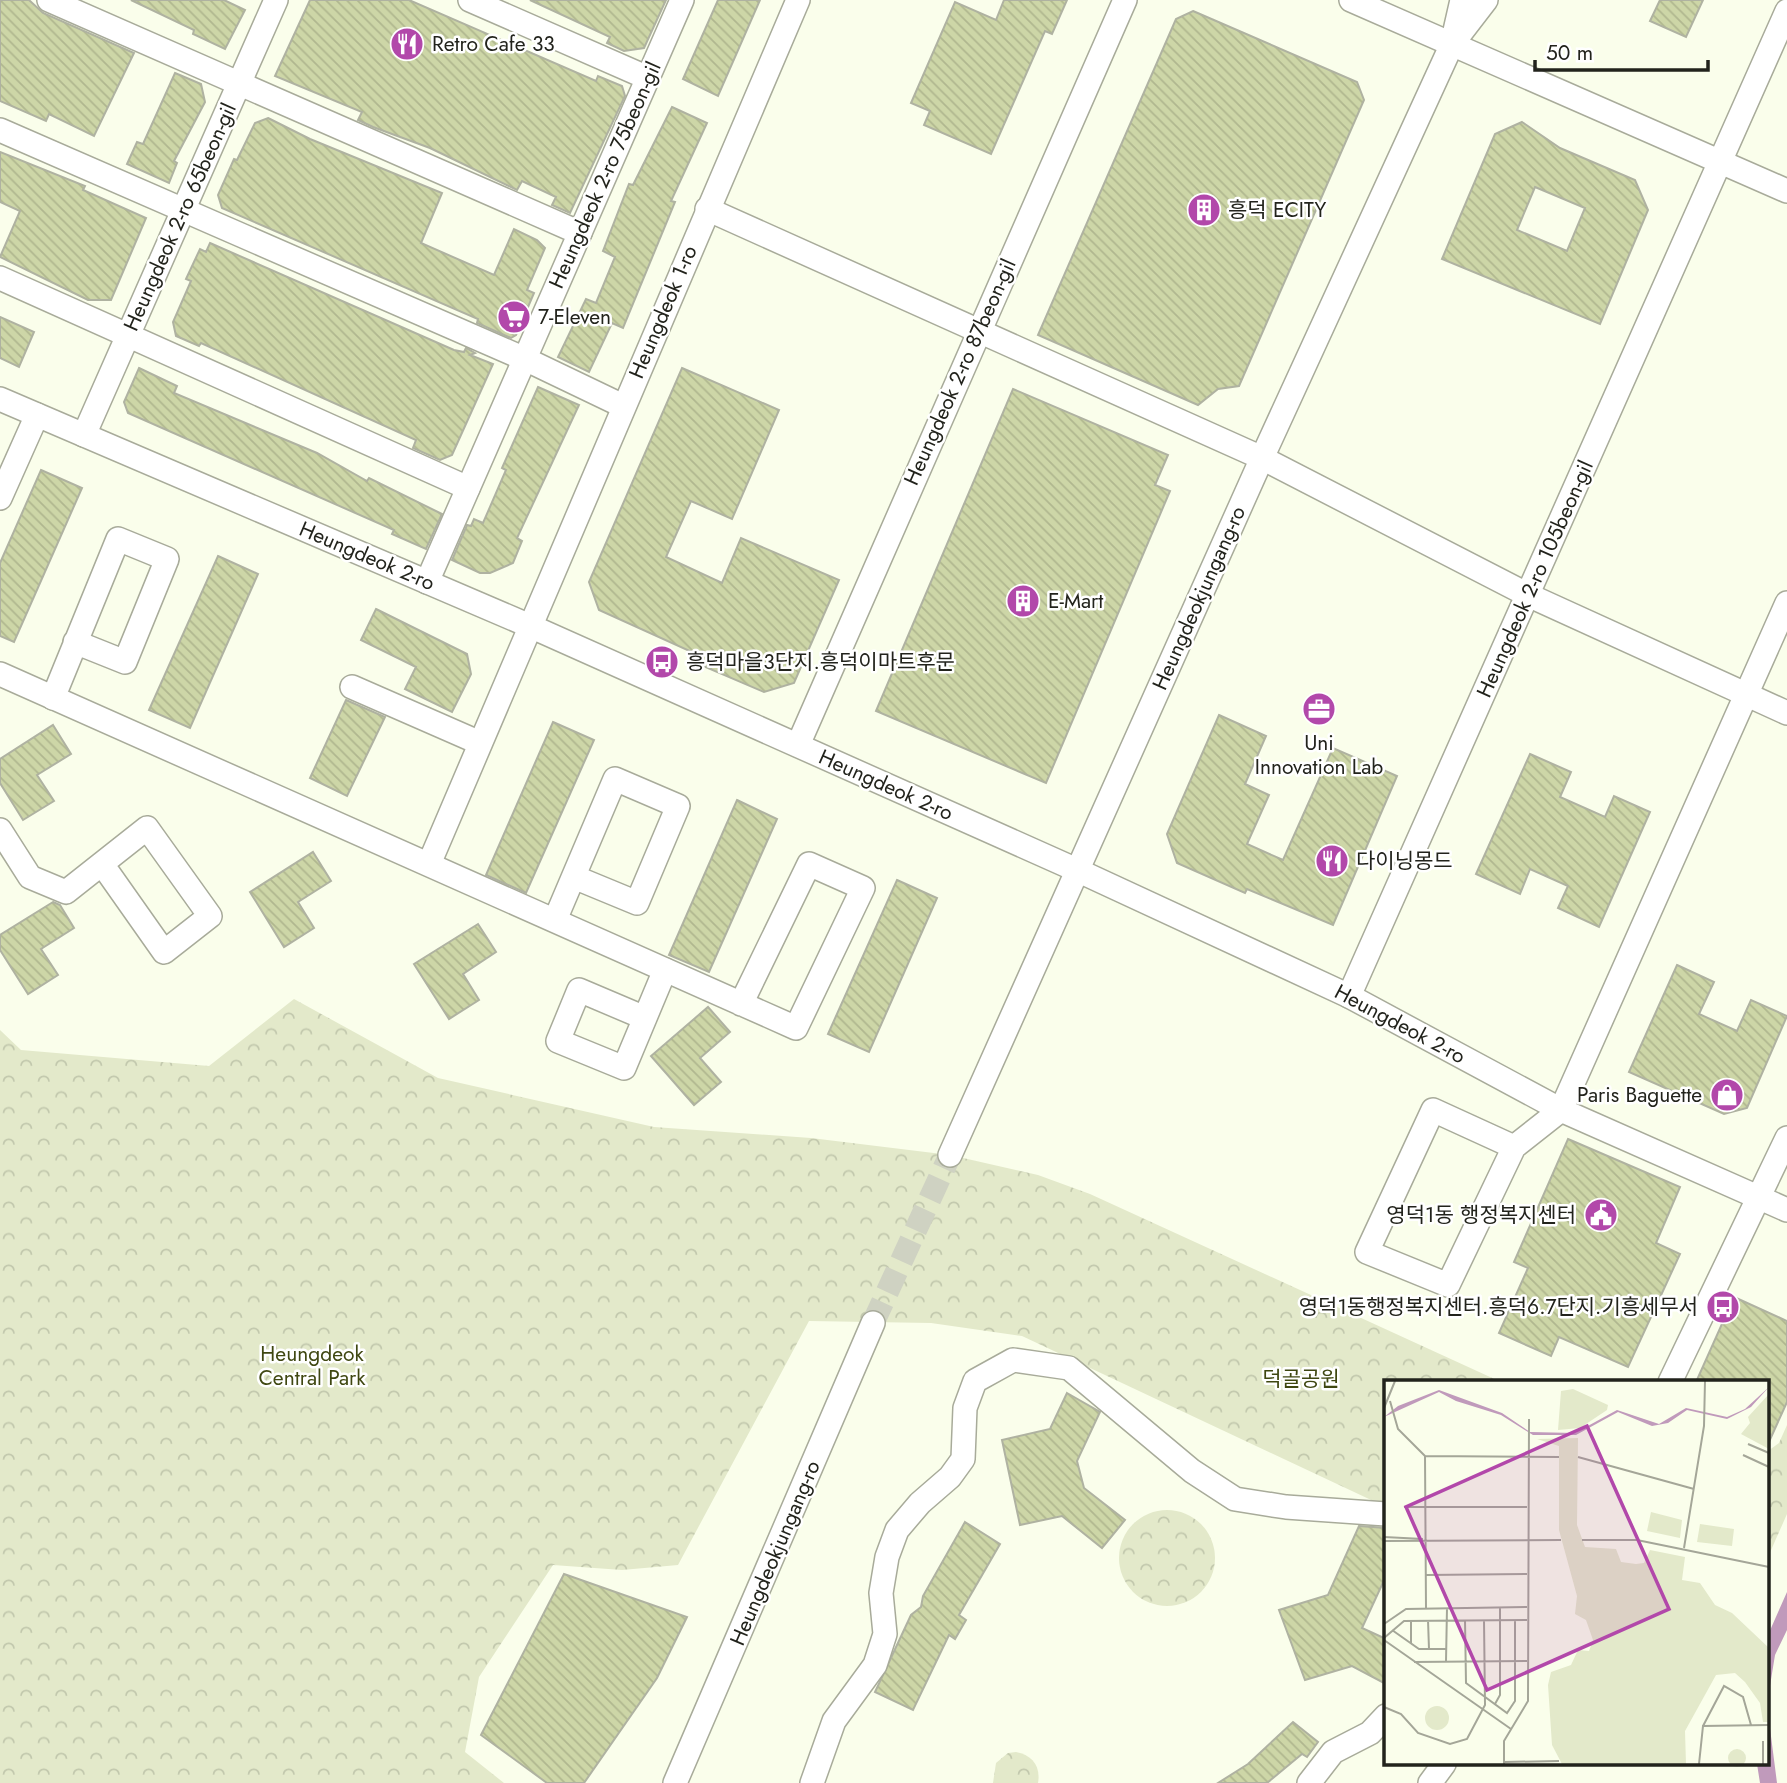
<svg xmlns="http://www.w3.org/2000/svg" width="1787" height="1783" font-family="Jost,'Noto Sans KR',sans-serif">
<style>
.forest{fill:url(#forest-crowns)}
.water{fill:#c09abb}
.building{fill:url(#building-back-hatch);stroke:#afb2a1;stroke-width:2;fill-rule:evenodd}
.lines{fill:none;stroke-linecap:round;stroke-linejoin:round}
.minor-tunnel{stroke:#cfd2c2;stroke-width:23;stroke-dasharray:23 11;stroke-linecap:butt}
.minor-casing{stroke:#a8ab9a;stroke-width:26}
.minor{stroke:#fff;stroke-width:23}
.labels{text-anchor:middle;dominant-baseline:central;stroke-width:5;stroke-linejoin:round;paint-order:stroke}
.poi-label{font-size:21px;fill:#22231c;stroke:#fff;text-anchor:start}
.street-label{font-size:21px;fill:#22231c;stroke:#fff}
.park-label{font-size:21px;fill:#3f4711;stroke:#fff}
.inset-road{fill:none;stroke:#a4a698;stroke-width:2}
.view{fill:#b248aa;fill-opacity:0.15;stroke:#b248aa;stroke-width:3.5}
.inset-edge{fill:none;stroke:#22231c;stroke-width:3.5}
</style>
<defs>
<pattern id="forest-crowns" width="20" height="18" patternUnits="userSpaceOnUse" patternTransform="scale(1.75)"><rect width="20" height="18" fill="#e3e9ca"/><path d="M2 6a3 3 0 1 1 6 0M12 15a3 3 0 1 1 6 0" fill="none" stroke="#c2c8ad"/></pattern>
<pattern id="building-back-hatch" width="6" height="6" patternUnits="userSpaceOnUse" patternTransform="scale(1.75)"><rect width="6" height="6" fill="#cdd6a7"/><path d="M-1 5l2 2M0 0l6 6M5-1l2 2" fill="none" stroke="#b0b78f"/></pattern>
</defs>
<rect width="100%" height="100%" fill="#fafeeb"/>
<g class="forest">
<polygon points="294,999 438,1078 654,1127 811,1138 950,1155 1038,1175 1090,1194 1501,1382 1386,1382 1386,1507 1022,1336 931,1323 809,1321 678,1565 622,1570 553,1565 479,1677 465,1752 504,1783 0,1783 0,1030 21,1050 209,1066"/>
<polygon points="1787,1425 1787,1514 1768,1557 1768,1451 1779,1443"/>
<circle cx="1167" cy="1558" r="48"/>
<path d="M 1016,1752 C 1032,1755 1041,1766 1038,1783 L 993,1783 L 996,1763 L 1008,1753 Z"/>
</g>
<g class="water">
<polygon points="1787,1592 1787,1630 1775,1655 1768,1698 1768,1635"/>
<polygon points="1768,1713 1777,1783 1760,1783 1757,1764 1768,1764"/>
</g>
<g class="building">
<polygon points="0,0 29,0 43,13 134,53 94,136 49,114 46,121 0,101"/>
<polygon points="131,0 224,0 245,10 225,49 193,34 194,30"/>
<polygon points="310,0 409,0 596,81 598,76 622,86 625,96 570,213 552,205 556,197 522,181 517,190 430,148 373,127 358,120 362,112 275,76"/>
<polygon points="530,0 666,0 644,48 624,51 607,43 610,37"/>
<polygon points="718,0 760,0 718,96 683,79"/>
<polygon points="1004,0 1067,0 1052,34 1045,31 991,154 924,125 930,111 911,103 955,2 996,20"/>
<polygon points="1660,0 1703,0 1686,37 1650,21"/>
<polygon points="1193,11 1357,82 1364,100 1239,386 1218,389 1198,405 1038,335 1176,19"/>
<polygon points="175,73 201,84 205,102 174,161 177,163 169,183 127,164 137,142 143,144"/>
<polygon points="672,107 707,123 671,201 675,202 623,328 612,323 589,372 558,357 586,299 596,303 615,257 603,251 629,184 633,185"/>
<polygon points="268,118 310,139 442,193 421,243 494,275 514,229 537,240 545,248 527,290 534,293 516,335 511,338 477,323 478,319 222,208 218,195 234,159 237,160 255,123"/>
<path d="M 1522,122 L 1560,148 L 1635,180 L 1648,210 L 1600,324 L 1442,259 L 1495,134 ZM 1535,187 L 1585,208 L 1567,251 L 1517,230 Z"/>
<polygon points="0,152 85,186 83,190 146,218 111,300 88,300 0,257 20,211 0,202"/>
<polygon points="210,243 454,350 464,352 466,348 475,353 470,355 493,364 452,455 440,460 413,448 416,440 201,343 199,346 176,336 173,322 191,281 186,279 200,249 206,252"/>
<polygon points="0,317 34,332 19,367 0,358"/>
<polygon points="139,368 177,386 174,393 317,453 367,481 369,478 442,514 426,549 392,534 394,530 128,413 124,402"/>
<polygon points="682,368 779,410 732,519 691,501 666,557 722,583 741,538 839,580 794,683 764,692 689,660 692,652 599,610 589,582"/>
<polygon points="538,387 579,405 517,538 522,541 513,563 490,573 480,573 452,560 467,525 471,526 474,519 483,523 506,470 502,468"/>
<polygon points="1013,389 1168,455 1155,485 1170,491 1046,783 876,711"/>
<polygon points="41,470 82,488 14,642 0,636 0,563"/>
<polygon points="218,556 258,574 190,728 149,710"/>
<polygon points="376,609 467,654 471,674 452,712 405,689 416,667 361,640"/>
<polygon points="346,700 385,717 347,796 310,778"/>
<polygon points="1219,715 1266,736 1245,784 1269,795 1247,844 1283,860 1333,748 1397,776 1333,925 1247,889 1245,893 1177,863 1167,834"/>
<polygon points="553,722 594,740 526,893 486,875"/>
<polygon points="53,725 71,754 37,775 54,801 23,820 0,783 0,759"/>
<polygon points="1530,754 1571,772 1560,797 1605,817 1614,796 1650,812 1599,927 1558,908 1568,886 1530,869 1520,894 1476,874"/>
<polygon points="737,800 777,819 709,972 669,955"/>
<polygon points="313,852 331,881 298,902 314,928 284,947 250,892"/>
<polygon points="897,880 937,898 869,1052 828,1034"/>
<polygon points="53,902 60,905 74,928 41,949 58,975 28,994 0,950 0,935"/>
<polygon points="478,924 496,952 463,974 479,1000 449,1019 414,964"/>
<polygon points="1677,965 1714,982 1699,1014 1737,1031 1751,1000 1787,1016 1747,1108 1724,1114 1629,1072"/>
<polygon points="708,1007 730,1032 700,1058 721,1082 694,1105 651,1056"/>
<polygon points="1568,1139 1680,1187 1656,1243 1680,1254 1628,1367 1559,1337 1551,1356 1499,1333 1528,1268 1514,1262"/>
<polygon points="1734,1297 1787,1321 1787,1402 1768,1444 1768,1382 1696,1382"/>
<polygon points="1067,1393 1100,1412 1077,1461 1084,1488 1125,1520 1102,1548 1062,1516 1020,1525 1002,1440 1050,1429"/>
<polygon points="965,1522 1000,1544 959,1615 966,1620 955,1639 949,1635 913,1710 875,1692 911,1615 921,1607 923,1596"/>
<polygon points="1359,1526 1386,1528 1386,1576 1362,1628 1386,1639 1386,1684 1352,1666 1305,1680 1279,1610 1328,1595"/>
<polygon points="564,1574 687,1617 657,1678 584,1783 547,1783 481,1735"/>
<polygon points="1293,1722 1318,1742 1307,1757 1302,1754 1267,1783 1218,1783 1248,1764"/>
</g>
<g class="lines">
<polyline class="minor-tunnel" points="873,1323 950,1155"/>
<defs>
<g id="minor">
<polyline points="49,0 580,233"/>
<polyline points="470,0 648,78"/>
<polyline points="1351,0 1787,191"/>
<polyline points="1456,39 1486,0"/>
<polyline points="0,130 525,359 623,406"/>
<polyline points="707,209 1262,458 1528,595 1787,713"/>
<polyline points="0,278 468,488"/>
<polyline points="0,399 530,626 1079,871 1349,996 1561,1110 1787,1210"/>
<polyline points="84,435 276,0"/>
<polyline points="0,498 37,415"/>
<polyline points="427,582 682,0"/>
<polyline points="0,674 796,1028 863,888 809,864 741,1004"/>
<polyline points="352,687 480,743"/>
<polyline points="53,698 118,539 167,559 125,662 75,642"/>
<polyline points="798,745 1125,0"/>
<polyline points="0,830 30,877 66,892 147,828 210,916 164,952 102,864"/>
<polyline points="429,864 798,0"/>
<polyline points="555,920 615,779 678,806 637,903 574,877"/>
<polyline points="1349,996 1787,11"/>
<polyline points="645,1018 579,990 558,1041 624,1068 665,970"/>
<polyline points="1514,1147 1433,1110 1367,1252 1448,1285 1514,1147 1561,1110 1787,603"/>
<polyline points="950,1155 1262,458 1452,44 1462,0"/>
<polyline points="1670,1382 1787,1138"/>
<polyline points="675,1783 873,1323"/>
<polyline points="812,1783 834,1721 875,1665 885,1634 881,1593 887,1557 897,1530 920,1503 950,1477 963,1459 965,1408 975,1381 1013,1360 1069,1368 1192,1471 1235,1499 1286,1507 1386,1514"/>
<polyline points="1309,1783 1333,1752 1370,1733 1386,1716"/>
<polyline points="1430,1783 1444,1764"/>
</g>
</defs>
<use href="#minor" class="minor-casing"/>
<use href="#minor" class="minor"/>
</g>
<defs>
<symbol id="restaurant-disc" viewBox="-11 -11 22 22"><circle r="9.5" fill="#b248aa" stroke="#fff"/><path d="M-5-6h1v4h1v-4h1v4h1v-4h1v5L-1.5 .5V6h-2V.5L-5-1ZM5-6V6H3V1.5H1.5Q1.5-4 5-6Z" fill="#fff"/></symbol>
<symbol id="building-disc" viewBox="-11 -11 22 22"><circle r="9.5" fill="#b248aa" stroke="#fff"/><path d="M-4-6H4V6H1V3H-1V6H-4ZM-2.5-4.3h1.7v1.8h-1.7ZM.8-4.3h1.7v1.8H.8ZM-2.5-1h1.7V.8h-1.7ZM.8-1h1.7V.8H.8Z" fill="#fff"/></symbol>
<symbol id="supermarket-disc" viewBox="-11 -11 22 22"><circle r="9.5" fill="#b248aa" stroke="#fff"/><path d="M-6-5.5h2.5l.6 2H6L4.5 2H-2.5L-4.4-4H-6ZM-1.5 3.2a1.3 1.3 0 1 0 .1 0ZM3 3.2a1.3 1.3 0 1 0 .1 0Z" fill="#fff"/></symbol>
<symbol id="bus-disc" viewBox="-11 -11 22 22"><circle r="9.5" fill="#b248aa" stroke="#fff"/><path d="M-5-6H5V4H4V6H2V4H-2V6H-4V4H-5ZM-3.5-4V0h7V-4ZM-3.5 1.2v1.5H-2V1.2ZM2 1.2v1.5H3.5V1.2Z" fill="#fff"/></symbol>
<symbol id="office-disc" viewBox="-11 -11 22 22"><circle r="9.5" fill="#b248aa" stroke="#fff"/><path d="M-6-3h4V-5.5h4V-3h4V5H-6ZM-1-4.5V-3h2v-1.5ZM-6 0V1H6V0Z" fill="#fff"/></symbol>
<symbol id="shop-disc" viewBox="-11 -11 22 22"><circle r="9.5" fill="#b248aa" stroke="#fff"/><path d="M-5-2.5h2.3a2.7 3.5 0 0 1 5.4 0H5L5.5 6h-11ZM-1.5-2.5h3a1.5 2.3 0 0 0-3 0Z" fill="#fff"/></symbol>
<symbol id="civic-disc" viewBox="-11 -11 22 22"><circle r="9.5" fill="#b248aa" stroke="#fff"/><path d="M-.6-6.5H3V-4.5H.6V-3L4-1V1h2V6H-6V1h2V-1L-.6-3ZM-1.2 2.5V6h2.4V2.5Z" fill="#fff"/></symbol>
</defs>
<g fill-rule="evenodd">
<use href="#restaurant-disc" x="388" y="25" width="38" height="38"/>
<use href="#building-disc" x="1185" y="191" width="38" height="38"/>
<use href="#supermarket-disc" x="495" y="298" width="38" height="38"/>
<use href="#building-disc" x="1004" y="582" width="38" height="38"/>
<use href="#bus-disc" x="643" y="643" width="38" height="38"/>
<use href="#office-disc" x="1300" y="690" width="38" height="38"/>
<use href="#restaurant-disc" x="1313" y="842" width="38" height="38"/>
<use href="#shop-disc" x="1708" y="1076" width="38" height="38"/>
<use href="#civic-disc" x="1582" y="1196" width="38" height="38"/>
<use href="#bus-disc" x="1704" y="1288" width="38" height="38"/>
</g>
<g class="labels">
<g class="poi-label">
<text x="432" y="44">Retro Cafe 33</text>
<text x="1228" y="210">흥덕 ECITY</text>
<text x="538" y="317">7-Eleven</text>
<text x="1048" y="601">E-Mart</text>
<text x="686" y="662">흥덕마을3단지.흥덕이마트후문</text>
<text x="1319" y="743" text-anchor="middle">Uni<tspan x="1319" dy="24">Innovation Lab</tspan></text>
<text x="1356" y="861">다이닝몽드</text>
<text x="1702" y="1095" text-anchor="end">Paris Baguette</text>
<text x="1576" y="1215" text-anchor="end">영덕1동 행정복지센터</text>
<text x="1698" y="1307" text-anchor="end">영덕1동행정복지센터.흥덕6.7단지.기흥세무서</text>
</g>
<g class="street-label">
<text transform="translate(605 175) rotate(-66)">Heungdeok 2-ro 75beon-gil</text>
<text transform="translate(180 217) rotate(-66)">Heungdeok 2-ro 65beon-gil</text>
<text transform="translate(663 312) rotate(-67)">Heungdeok 1-ro</text>
<text transform="translate(960 372) rotate(-66)">Heungdeok 2-ro 87beon-gil</text>
<text transform="translate(367 556) rotate(23)">Heungdeok 2-ro</text>
<text transform="translate(1535 579) rotate(-66)">Heungdeok 2-ro 105beon-gil</text>
<text transform="translate(1199 598) rotate(-66)">Heungdeokjungang-ro</text>
<text transform="translate(886 785) rotate(24)">Heungdeok 2-ro</text>
<text transform="translate(1400 1024) rotate(28)">Heungdeok 2-ro</text>
<text transform="translate(775 1553) rotate(-67)">Heungdeokjungang-ro</text>
</g>
<g class="park-label">
<text x="312" y="1354">Heungdeok<tspan x="312" dy="24">Central Park</tspan></text>
<text x="1301" y="1379">덕골공원</text>
</g>
</g>
<g transform="translate(1384 1380)">
<rect width="385" height="385" fill="#fafeeb"/>
<path d="M 189,9 L 224,25 L 223,30 L 196,48 L 174,50 L 177,11 ZM 385,14 L 385,69 L 357,54 L 366,43 L 364,37 ZM 194,58 L 193,145 L 201,167 L 232,169 L 237,182 L 252,184 L 260,183 L 266,170 L 301,177 L 298,200 L 316,203 L 331,225 L 348,233 L 385,268 L 385,342 L 379,342 L 376,323 L 361,302 L 351,293 L 332,295 L 301,351 L 302,384 L 178,384 L 168,365 L 164,305 L 167,292 L 187,285 L 194,270 L 205,271 L 209,260 L 202,240 L 191,234 L 193,216 L 175,150 L 175,66 L 153,59 ZM344 378a9 9 0 1 1 18 0a9 9 0 1 1-18 0Z" fill="#e3e9ca"/>
<path d="M 267,132 L 298,140 L 296,158 L 263,151 ZM 316,144 L 350,149 L 348,166 L 313,162 ZM41 338a12 12 0 1 1 24 0a12 12 0 1 1-24 0Z" fill="#e3e9ca"/>
<path d="M 385,7 L 367,27 L 343,39 L 303,30 L 284,43 L 268,46 L 234,32 L 192,55 L 149,55 L 117,35 L 72,21 L 55,12 L 0,37 L 14,26 L 55,10 L 118,33 L 146,52 L 191,53 L 233,30 L 275,44 L 302,28 L 343,37 L 361,29 Z" fill="#c09abb"/>
<path class="inset-road" d="M 6,21 L 14,49 L 41,76M 0,28 L 11,1M 364,64 L 385,73M 359,75 L 385,87M 41,76 L 42,228M 41,76 L 175,77M 194,77 L 310,109M 20,127 L 143,127M 0,157 L 39,159M 198,160 L 253,160 L 385,187M 0,161 L 177,160M 300,168 L 320,46 L 321,1M 42,195 L 143,194M 44,240 L 45,269M 81,240 L 82,303 L 123,333 L 131,321 L 131,240M 0,244 L 22,229 L 143,227M 8,250 L 35,269 L 63,269M 0,258 L 20,241 L 143,240M 0,260 L 127,349M 27,263 L 27,240M 62,281 L 63,228M 30,282 L 143,281M 111,324 L 116,315 L 116,228M 0,327 L 17,334 L 34,353 L 66,364 L 83,359 L 101,325 L 100,240M 319,346 L 340,306 L 359,317 L 367,345M 379,361 L 379,384M 120,382 L 175,381M 120,384 L 120,361 L 144,321 L 145,39M 315,384 L 319,346 L 385,345"/>
<path class="view" d="M 203,46 L 285,229 L 103,310 L 22,127 Z"/>
<rect width="385" height="385" class="inset-edge"/>
</g>
<path d="M1535 60v10h173v-10" fill="none" stroke="#22231c" stroke-width="3.5"/>
<text x="1546" y="60" font-size="21" fill="#22231c" stroke="#ffffff" stroke-width="5" paint-order="stroke">50 m</text>
</svg>
